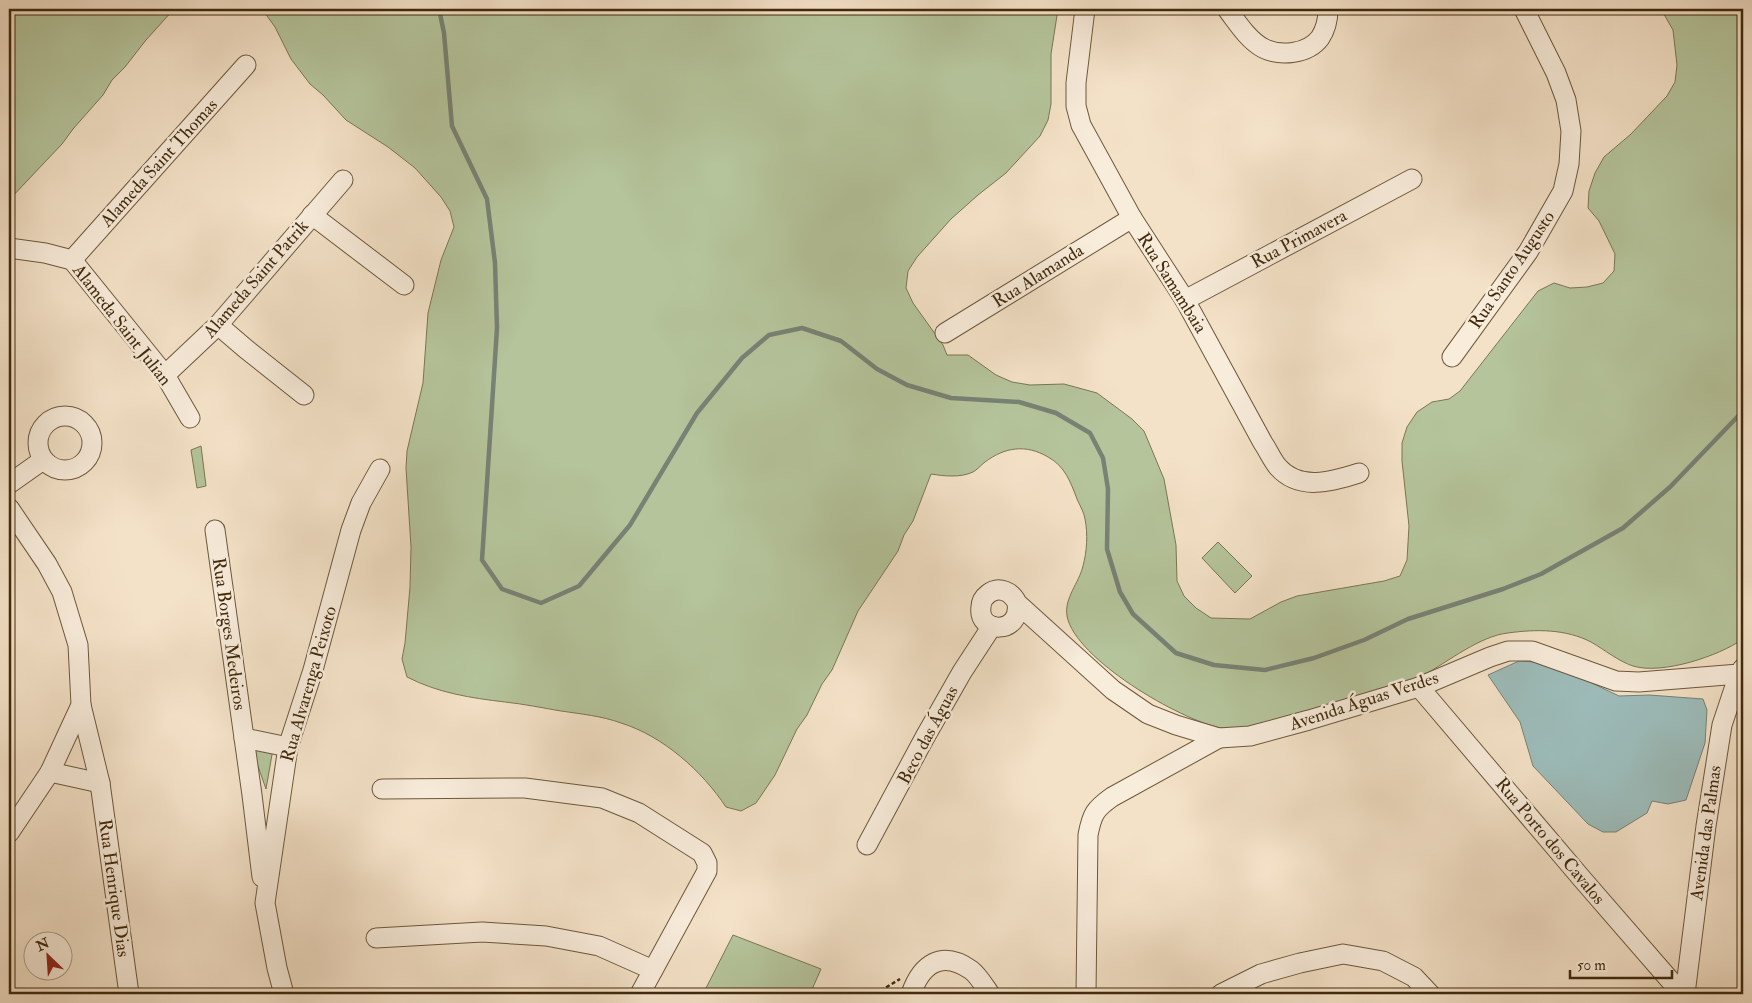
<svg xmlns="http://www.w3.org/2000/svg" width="1752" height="1003" font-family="'IM FELL Double Pica',serif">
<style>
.green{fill:#b5c49b;stroke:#7a7754}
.water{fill:#9dbdbb;stroke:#788275}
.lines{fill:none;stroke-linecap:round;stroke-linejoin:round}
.stream{stroke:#788275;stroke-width:4.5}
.minor-casing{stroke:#6d583c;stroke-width:21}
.path{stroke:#402a0d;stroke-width:2.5;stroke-dasharray:4 2.5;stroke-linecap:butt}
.minor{stroke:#f8ecdb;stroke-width:19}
.labels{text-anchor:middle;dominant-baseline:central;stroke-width:5;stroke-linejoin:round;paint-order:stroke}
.street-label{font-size:18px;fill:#402a0d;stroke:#f8ecdb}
</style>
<rect width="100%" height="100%" fill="#f4e2c8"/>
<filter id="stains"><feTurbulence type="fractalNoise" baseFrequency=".004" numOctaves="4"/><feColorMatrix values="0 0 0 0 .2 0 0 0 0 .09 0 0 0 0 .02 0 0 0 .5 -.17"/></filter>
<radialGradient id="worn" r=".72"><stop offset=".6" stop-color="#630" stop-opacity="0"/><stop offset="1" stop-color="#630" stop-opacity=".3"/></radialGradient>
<g class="green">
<polygon points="9,9 174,9 146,40 125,67 112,80 103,95 73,129 62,144 9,200"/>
<path d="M 262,9 L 1058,9 L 1051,54 L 1051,104 L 1048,120 L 1040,136 L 1006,173 L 978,195 L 951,219 L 917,257 L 908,271 L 906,288 L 913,303 L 943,345 L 947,355 L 968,355 L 996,375 L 1012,382 L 1030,385 L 1064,384 L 1097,393 L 1132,419 L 1144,431 L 1164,479 L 1176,545 L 1177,581 L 1184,596 L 1196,608 L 1211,618 L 1250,619 L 1281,602 L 1297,596 L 1384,581 L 1400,576 L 1407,560 L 1409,526 L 1402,461 L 1402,443 L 1407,427 L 1417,412 L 1432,402 L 1449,399 L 1460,391 L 1538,291 L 1554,283 L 1570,288 L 1587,287 L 1603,283 L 1614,271 L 1615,254 L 1599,221 L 1588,208 L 1589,191 L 1595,173 L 1604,157 L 1631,134 L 1667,96 L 1675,82 L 1677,65 L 1673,30 L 1661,9 L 1743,9 L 1743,639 C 1719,656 1662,675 1633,666 C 1618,661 1605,650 1591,642 C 1566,629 1536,629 1508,633 C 1480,636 1449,661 1424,675 C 1395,690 1365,697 1334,707 C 1304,716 1273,726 1242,728 C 1235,728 1227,729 1221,728 C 1180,720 1075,659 1067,616 C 1064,598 1079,583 1083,566 C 1087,551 1088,534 1085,519 C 1084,512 1080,506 1077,499 C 1071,483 1065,466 1048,457 C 1026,444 1005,447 985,462 C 981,465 977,470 973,472 C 960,478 944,476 931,474 L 913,521 L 904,535 L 898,551 L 858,611 L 832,670 L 822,684 L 807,715 L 797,729 L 775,775 L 756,803 L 741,811 L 726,807 C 702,771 663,736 621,723 C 602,716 581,714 561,711 C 543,708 524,704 505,702 C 471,698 438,693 407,677 L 402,659 L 405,643 L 410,587 L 411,547 L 406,468 L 407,451 L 423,383 L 428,313 L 441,260 L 454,227 L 450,211 L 441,197 L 415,168 L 388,147 L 346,120 L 323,95 L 310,84 L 291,59 L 275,27 Z"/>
<polygon points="201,446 206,486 197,488 191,450"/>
<polygon points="1218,542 1252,576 1235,593 1202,558"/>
<polygon points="252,749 273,749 266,789"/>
<polygon points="733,935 821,969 810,994 703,994"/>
</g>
<polygon class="water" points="1519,661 1550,663 1619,696 1649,695 1703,699 1707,710 1705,743 1686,800 1668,804 1652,801 1647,813 1616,832 1603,832 1588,824 1533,766 1520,722 1488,675"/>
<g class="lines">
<polyline class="stream" points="439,9 444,33 452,126 487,199 495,263 497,328 482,560 502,589 541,603 579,586 630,525 697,413 742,358 769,335 802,328 841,341 877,369 907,385 951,398 1019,402 1056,413 1090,433 1103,458 1108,489 1107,549 1120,592 1133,614 1176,653 1214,665 1265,670 1314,658 1364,640 1408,619 1503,589 1541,574 1623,528 1670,487 1743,411"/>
<defs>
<g id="minor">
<path d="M 1085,9 L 1076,83 L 1076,106 L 1081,125 L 1132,218 L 1185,300 L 1263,443 C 1268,450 1272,460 1278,467 C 1299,491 1331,482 1359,473"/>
<path d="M 1227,9 C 1237,22 1248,40 1263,48 C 1280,57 1308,54 1320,38 C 1326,29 1328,19 1328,9"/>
<polyline points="312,215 404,285"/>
<polyline points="9,248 45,253 72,260 165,375 190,418"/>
<polyline points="72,260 246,65"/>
<polyline points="1185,300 1412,179"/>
<polyline points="218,325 246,349 304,395"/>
<polyline points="945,333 1132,218"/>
<polyline points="1452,357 1528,252 1563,191 1569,164 1571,131 1566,100 1556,73 1524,9"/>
<polyline points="165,375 218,325 343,180"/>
<circle cx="65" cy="443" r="27"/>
<polyline points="9,484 43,460"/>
<polyline points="9,508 47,564 62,592 78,645 81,705 50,772 9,833"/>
<polyline points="215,530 252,795 262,877"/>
<path d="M 1017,603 C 1022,635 977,634 981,607 C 981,601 984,597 988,594 C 999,585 1012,592 1017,603 L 1113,690 L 1148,714 L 1176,725 L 1219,738 L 1250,736 L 1309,720 L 1419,687 L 1490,657 L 1508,651 L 1532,651 L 1616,681 L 1639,682 L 1739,674 L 1743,668"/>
<polyline points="1419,687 1583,880 1682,994"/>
<polyline points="81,705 100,783 129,994"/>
<polyline points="244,738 288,747"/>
<polyline points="50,772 100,783"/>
<polyline points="382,789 525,788 602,798 639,813 702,853 707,863 707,871 640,994"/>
<polyline points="867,845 925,737 962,672 992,626"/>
<polyline points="376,938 482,932 546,936 599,946 653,970"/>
<polyline points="284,994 277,968 265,903 288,747 313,670 351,530 361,503 380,469"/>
<path d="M 911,994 C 921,965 941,949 971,970 C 978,975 985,987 990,994"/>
<path d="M 1086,994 L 1088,835 C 1092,814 1095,809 1112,797 L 1219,738"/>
<polyline points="1221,994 1261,974 1300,963 1343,954 1383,961 1414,977 1430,994"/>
<polyline points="1685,994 1706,826 1722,725 1739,674"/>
</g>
</defs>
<use href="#minor" class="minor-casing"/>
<polyline class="path" points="875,994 900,979"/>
<use href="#minor" class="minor"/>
</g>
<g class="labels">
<g class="street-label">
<text transform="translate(159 163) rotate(-48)">Alameda Saint Thomas</text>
<text transform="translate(1299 239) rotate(-28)">Rua Primavera</text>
<text transform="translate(1512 270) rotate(-56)">Rua Santo Augusto</text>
<text transform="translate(1038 276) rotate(-32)">Rua Alamanda</text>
<text transform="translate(256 279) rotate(-49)">Alameda Saint Patrik</text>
<text transform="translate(1172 283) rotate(58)">Rua Samambaia</text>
<text transform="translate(122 325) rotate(52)">Alameda Saint Julian</text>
<text transform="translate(229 634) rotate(82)">Rua Borges Medeiros</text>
<text transform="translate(309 684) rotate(-74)">Rua Alvarenga Peixoto</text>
<text transform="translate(1364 701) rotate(-18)">Avenida Águas Verdes</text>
<text transform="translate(928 735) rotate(-62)">Beco das Águas</text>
<text transform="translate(1706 833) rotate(-82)">Avenida das Palmas</text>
<text transform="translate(1550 841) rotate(50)">Rua Porto dos Cavalos</text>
<text transform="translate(114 888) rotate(82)">Rua Henrique Dias</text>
</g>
</g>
<rect width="1752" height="1003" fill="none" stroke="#f4e2c8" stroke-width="30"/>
<rect x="10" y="10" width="1732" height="983" fill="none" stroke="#402a0d" stroke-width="2.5"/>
<rect x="15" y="15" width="1722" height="973" fill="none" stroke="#402a0d"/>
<g transform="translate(48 956) rotate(335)"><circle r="24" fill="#f8ecdb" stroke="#ae9e89"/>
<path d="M0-4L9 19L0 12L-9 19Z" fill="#8f2418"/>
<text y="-8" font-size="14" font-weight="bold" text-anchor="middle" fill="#402a0d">N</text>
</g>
<path d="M1570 970v8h102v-8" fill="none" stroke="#402a0d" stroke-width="2.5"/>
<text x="1577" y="970" font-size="15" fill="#402a0d" stroke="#f8ecdb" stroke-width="4" paint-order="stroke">50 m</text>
<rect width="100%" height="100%" filter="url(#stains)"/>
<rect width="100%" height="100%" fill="url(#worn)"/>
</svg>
